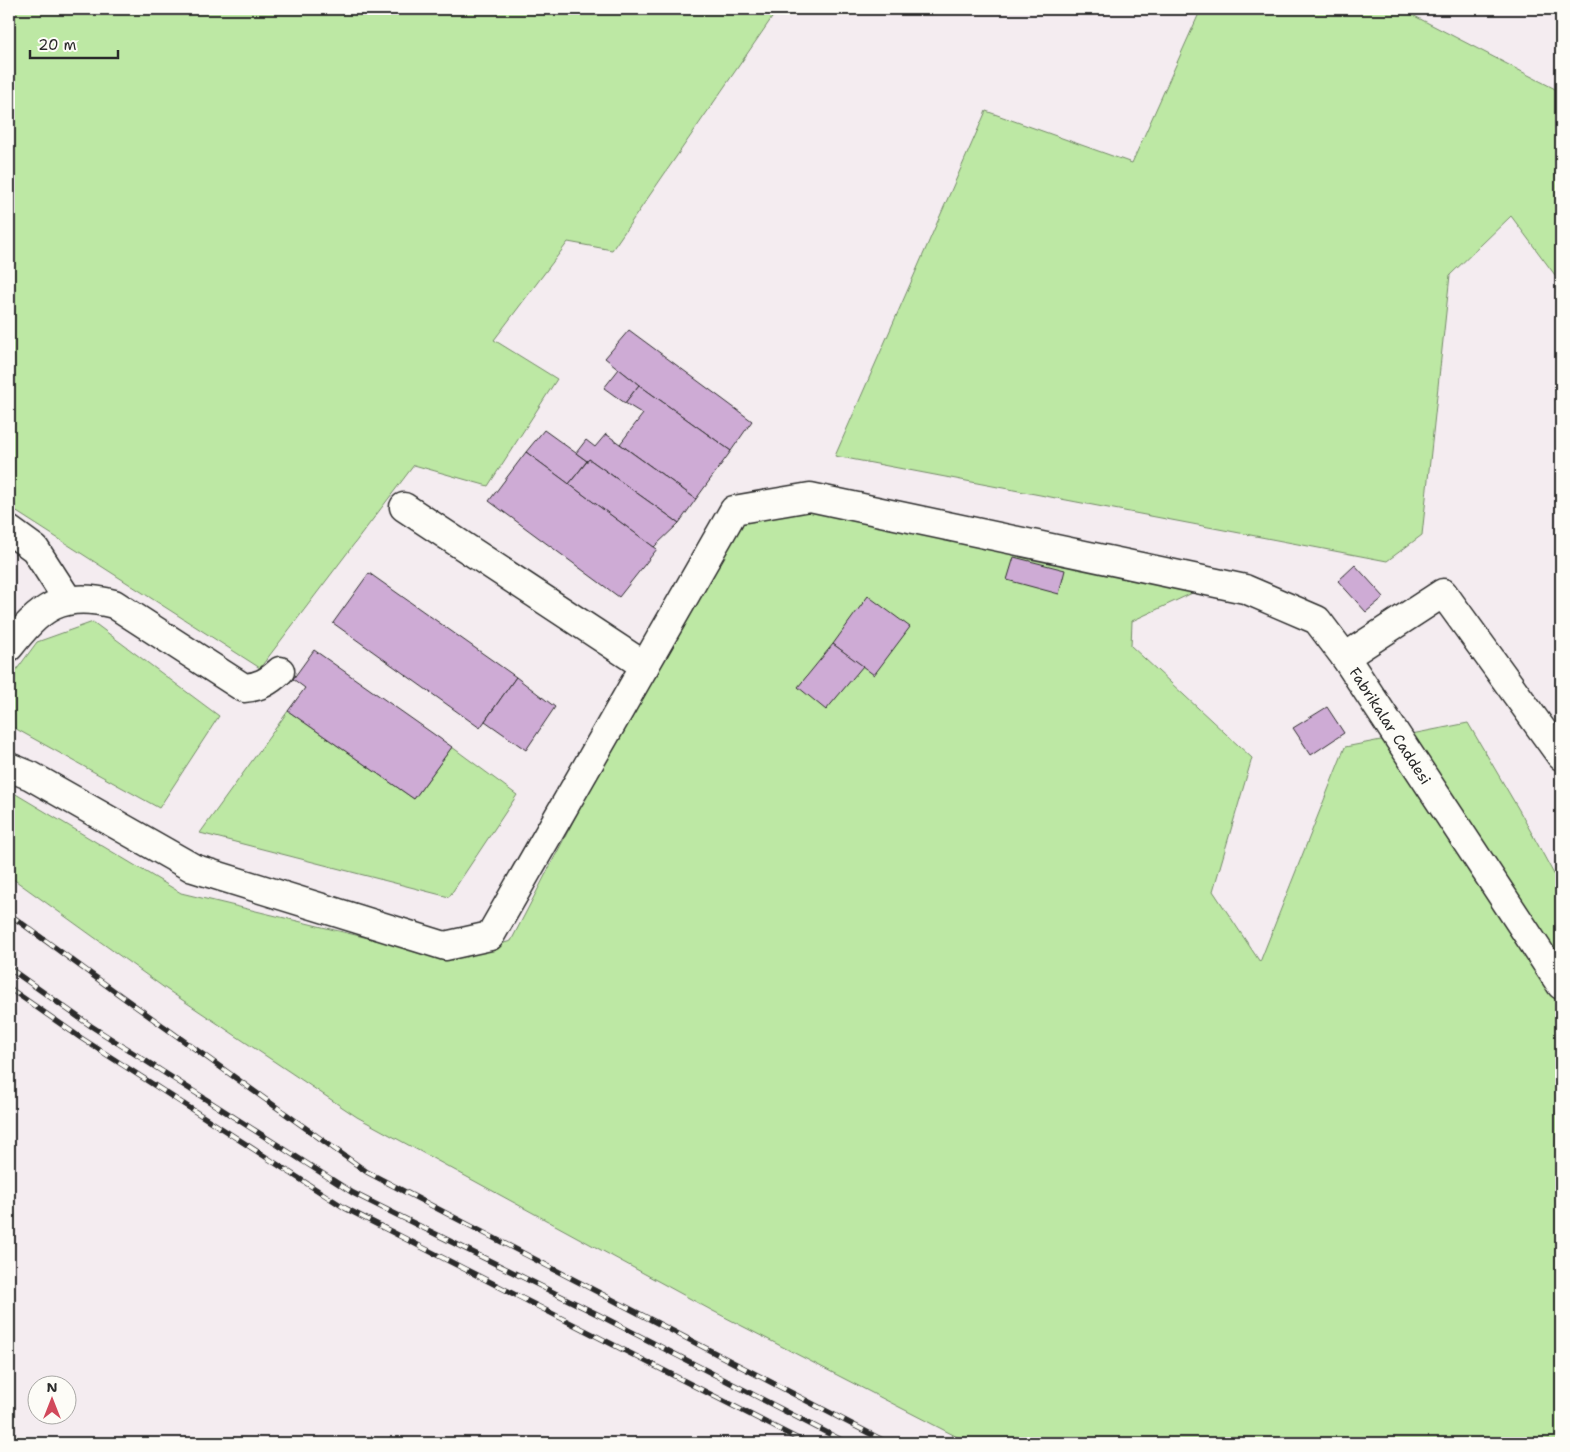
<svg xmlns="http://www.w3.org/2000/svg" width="1570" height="1452" font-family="'Shantell Sans',sans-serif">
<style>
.green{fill:#bde8a4;stroke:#748a68}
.building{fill:#ceabd5;stroke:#2b2b2b}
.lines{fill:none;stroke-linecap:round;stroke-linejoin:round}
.minor-casing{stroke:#2b2b2b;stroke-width:31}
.minor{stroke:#fdfcf7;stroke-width:28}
.rail-casing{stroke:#2b2b2b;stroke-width:5.5}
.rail{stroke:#fdfcf7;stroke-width:4;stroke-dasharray:11;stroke-linecap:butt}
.labels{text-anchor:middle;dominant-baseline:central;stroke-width:4;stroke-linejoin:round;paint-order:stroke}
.street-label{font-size:15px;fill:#2b2b2b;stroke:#fdfcf7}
</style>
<rect width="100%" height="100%" fill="#f4ecf0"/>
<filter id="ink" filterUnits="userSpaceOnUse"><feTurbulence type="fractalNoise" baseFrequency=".02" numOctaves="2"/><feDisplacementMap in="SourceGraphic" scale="10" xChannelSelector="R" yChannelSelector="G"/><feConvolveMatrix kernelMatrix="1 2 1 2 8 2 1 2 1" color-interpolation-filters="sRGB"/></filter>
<g filter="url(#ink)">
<g class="green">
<polygon points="9,9 778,9 612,250 568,242 494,340 557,379 488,486 414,465 260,668 9,507"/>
<polygon points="1201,9 1401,9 1561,92 1561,283 1511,216 1450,275 1422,535 1387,561 835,456 986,111 1132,163"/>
<polygon points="816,509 1201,589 1132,621 1131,646 1252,758 1213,891 1260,962 1345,747 1468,723 1519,810 1561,887 1561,1443 969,1443 711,1310 357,1117 166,989 9,876 9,790 181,893 451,958 511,941 647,679 740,524"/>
<polygon points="93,622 219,716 159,808 9,725 9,680 37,642"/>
<polygon points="288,711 414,799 452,747 517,795 449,897 200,833"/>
</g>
<g class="building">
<polygon points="629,330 752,421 731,451 639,385 605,358"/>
<polygon points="619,369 639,385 625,403 604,388"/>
<polygon points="639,385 731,451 696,499 620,444 643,414 625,403"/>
<polygon points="544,430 587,461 569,484 526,452"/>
<polygon points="606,434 696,499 679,523 589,459 587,461 576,453 586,440 595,447"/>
<polygon points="526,452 657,549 619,597 489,501"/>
<polygon points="589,459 679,523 654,547 569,484"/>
<polygon points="1014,557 1065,570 1059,594 1007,580"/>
<polygon points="1355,565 1384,597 1366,612 1338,581"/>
<polygon points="369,573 516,677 480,728 333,623"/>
<polygon points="868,596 910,627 874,675 833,644"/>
<polygon points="833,644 863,666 826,710 798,687"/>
<polygon points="314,650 452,747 414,799 288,711 305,688 293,679"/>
<polygon points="516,677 555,707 526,750 485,721"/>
<polygon points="1327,707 1344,733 1311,755 1293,728"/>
</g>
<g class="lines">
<defs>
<g id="minor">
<polyline points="404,507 645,666"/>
<polyline points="9,530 35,549 68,600"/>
<path d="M 9,647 C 40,608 61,590 114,604 L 244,688 C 260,687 269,681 280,671"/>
<polyline points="1561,756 1443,593 1345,657 1561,985"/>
<polyline points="9,767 31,776 193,868 445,946 490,936 734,510 810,497 1245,589 1317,620 1345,657"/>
</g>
</defs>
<use href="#minor" class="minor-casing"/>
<use href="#minor" class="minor"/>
<defs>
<g id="rail">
<polyline points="9,914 117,993 367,1172 888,1443"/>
<polyline points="9,968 91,1026 353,1193 597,1314 847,1443"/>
<polyline points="9,988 81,1038 345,1208 806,1443"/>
</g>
</defs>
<use href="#rail" class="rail-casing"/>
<use href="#rail" class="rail"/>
</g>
</g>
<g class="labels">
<g class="street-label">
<text transform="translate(1390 726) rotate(57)">Fabrikalar Caddesi</text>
</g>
</g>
<rect width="1570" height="1452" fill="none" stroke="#fdfcf7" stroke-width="30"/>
<rect x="15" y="15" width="1540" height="1422" fill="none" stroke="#2b2b2b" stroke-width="2" filter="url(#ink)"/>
<g transform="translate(52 1400)"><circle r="24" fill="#fdfcf7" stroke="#a9a8a5"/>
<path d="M0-4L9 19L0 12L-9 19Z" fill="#d1495b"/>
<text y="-8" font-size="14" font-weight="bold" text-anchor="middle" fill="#2b2b2b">N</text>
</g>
<path d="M30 50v8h88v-8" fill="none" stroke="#2b2b2b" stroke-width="2.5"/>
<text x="38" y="50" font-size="15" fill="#2b2b2b" stroke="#fdfcf7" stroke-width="4" paint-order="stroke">20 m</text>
</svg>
